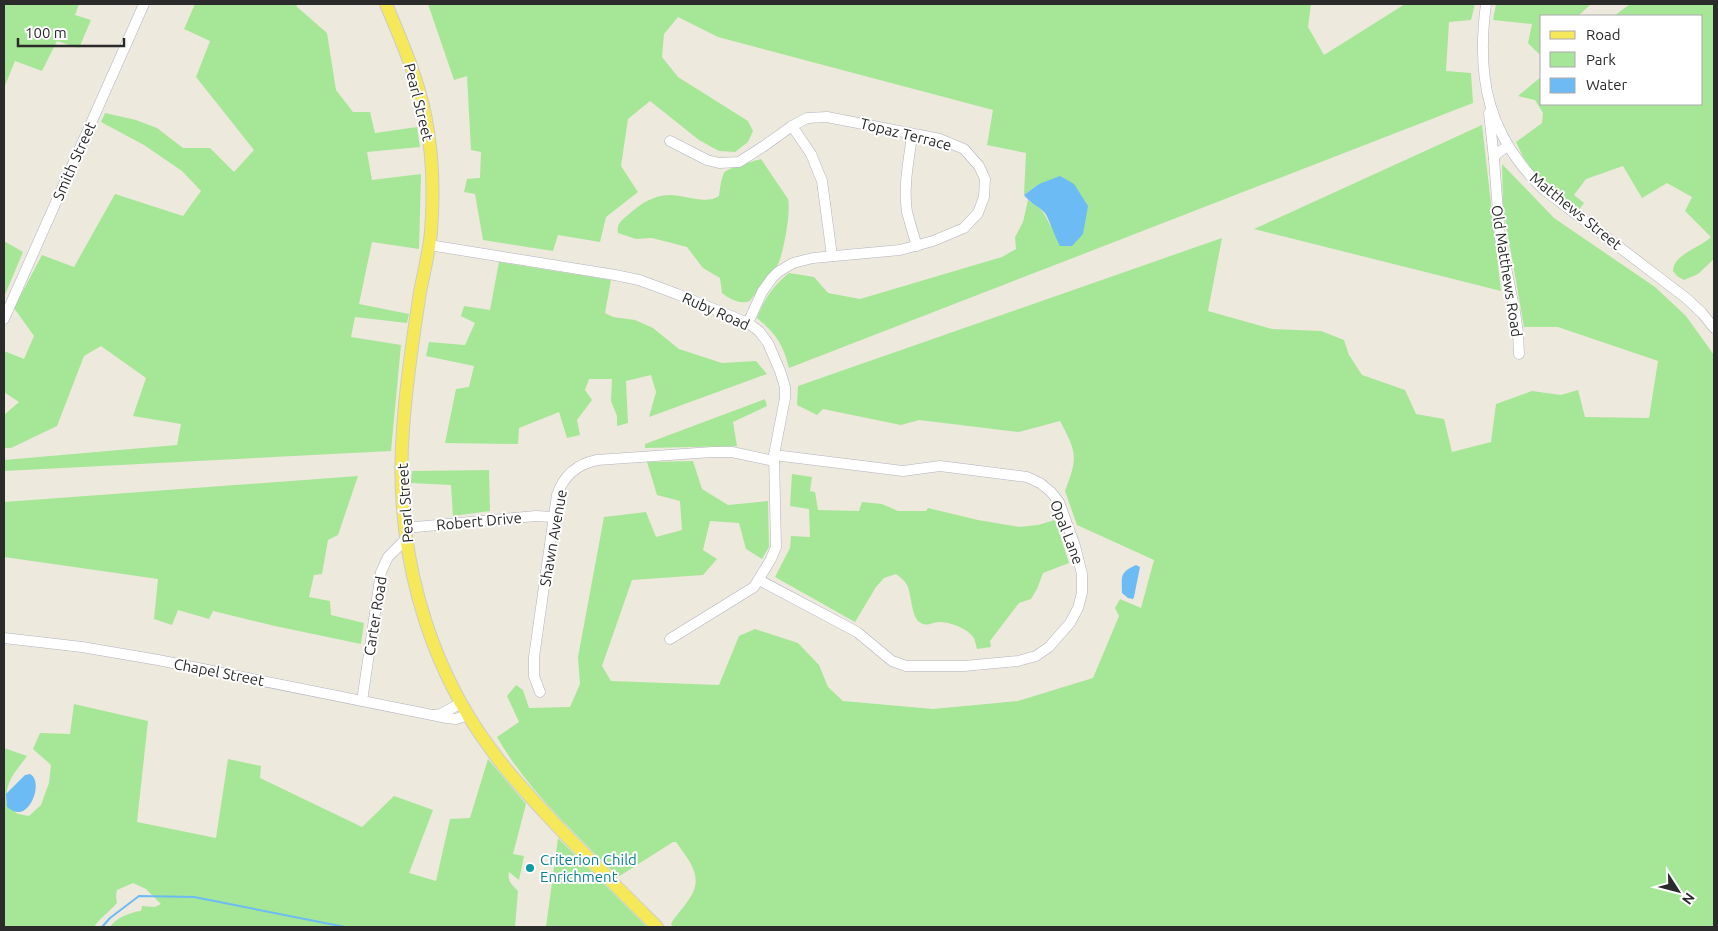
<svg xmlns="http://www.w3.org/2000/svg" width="1718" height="931" font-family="Ubuntu,sans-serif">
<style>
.green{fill:#a6e697}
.water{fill:#6cbbf4}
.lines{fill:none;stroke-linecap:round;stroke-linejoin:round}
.stream{stroke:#6cbbf4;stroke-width:2}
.minor-casing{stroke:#b1b1bf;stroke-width:11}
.major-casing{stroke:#ccc;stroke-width:14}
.minor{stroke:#fff;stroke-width:10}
.major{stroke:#f6e959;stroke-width:12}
.culture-dot{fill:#0f9aa8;stroke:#fff;stroke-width:2}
.labels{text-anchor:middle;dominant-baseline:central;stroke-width:4;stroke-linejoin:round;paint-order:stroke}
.street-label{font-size:15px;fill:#2b2b2b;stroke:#fff}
.culture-label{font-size:15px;fill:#0d838f;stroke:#fff;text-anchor:start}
</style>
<rect width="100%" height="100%" fill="#eee9dd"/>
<g class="green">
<polygon points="4,4 79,4 75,15 91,20 79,48 57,41 42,71 15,61 4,88"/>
<polygon points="195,4 299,4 296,6 327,33 336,90 353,112 370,112 375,133 417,127 420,147 367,152 372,180 421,174 419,249 372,242 359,304 409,314 407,323 355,317 351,337 401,345 391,451 4,471 4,460 177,445 181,424 133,416 146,378 101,346 84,356 57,426 11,448 4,448 4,415 19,402 4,392 4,351 24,359 34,336 14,308 42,255 74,267 115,194 183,216 201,191 182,171 144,145 101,122 105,113 136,120 157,128 183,148 210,148 234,172 254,150 196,77 210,41 184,29"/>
<path d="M 428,4 L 1311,4 L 1308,27 L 1324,55 L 1405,4 L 1475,4 L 1471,20 L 1449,22 L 1446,71 L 1471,73 L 1473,103 L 789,368 C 783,344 776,334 757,318 C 765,298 772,287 789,273 L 814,277 L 828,293 L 860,299 L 1002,257 L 1016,249 L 1015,237 L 1023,222 L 1028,200 C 1042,209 1045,213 1051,228 L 1039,184 L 1024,195 L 1026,153 L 987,145 L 993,110 L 718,37 L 678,17 L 664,34 L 662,57 L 678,77 L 748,121 L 753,131 L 748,142 L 735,152 L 719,151 L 699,140 L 650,101 L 628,119 L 621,166 L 638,192 L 606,217 L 600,242 L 558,235 L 553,251 L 483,240 L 475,194 L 464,192 L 467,179 L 480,178 L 481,152 L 471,150 L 467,76 L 454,80 Z"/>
<polygon points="1496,4 1591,4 1578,16 1542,16 1542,52 1539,54 1528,43 1532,24 1493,20"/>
<path d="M 1630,4 L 1714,4 L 1714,259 L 1698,274 L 1684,280 L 1677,276 L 1673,271 C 1674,254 1698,249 1711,237 L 1685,211 L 1692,197 L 1667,183 L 1642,198 L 1623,166 L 1586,179 L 1574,195 L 1584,203 L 1579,210 L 1533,171 L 1523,157 L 1516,142 L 1542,123 L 1543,113 L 1535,100 L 1518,96 L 1542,76 L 1542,104 L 1702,104 L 1702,16 L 1614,16 Z"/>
<polygon points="1482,125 1501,291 1254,229"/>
<path d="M 761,159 L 788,199 C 791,212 784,249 779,262 C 774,273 758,289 750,301 C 740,305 730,299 722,293 L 720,278 L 703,268 L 687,247 L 652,238 L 636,239 L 618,233 C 616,224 622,220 629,214 C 641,204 653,195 670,195 C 685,195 706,205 719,196 C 720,189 721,179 724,173 C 727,168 754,161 761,159 Z"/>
<path d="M 1502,164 L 1554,218 L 1655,287 L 1686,316 L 1714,355 L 1714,927 L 673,927 L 671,924 C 675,916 682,910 687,902 C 706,878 690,862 676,842 L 673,842 L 618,877 C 575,833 528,791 497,737 L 519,722 L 507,696 L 516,685 L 523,690 L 529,708 L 570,707 L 580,684 L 578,657 L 604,517 L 646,512 L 656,537 L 682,530 L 680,501 L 657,495 L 647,462 L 693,461 L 702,489 L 728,505 L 768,501 L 769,547 L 762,559 L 746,549 L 739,523 L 710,521 L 703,550 L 717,559 L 703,575 L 632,580 L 602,666 L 611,681 L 719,685 L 739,636 L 755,629 L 798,643 L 819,665 L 828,687 L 843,701 L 933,709 L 1018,701 L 1093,678 L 1119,616 L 1115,608 L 1120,599 L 1141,608 L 1154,560 L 1077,525 L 1065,491 C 1078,457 1077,453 1060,421 L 1019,432 L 919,420 L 901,425 L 823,409 L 817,415 L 797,405 L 798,386 L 1222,238 L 1208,311 L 1272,329 L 1321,331 L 1344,340 L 1349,355 L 1362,375 L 1405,390 L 1416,414 L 1444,419 L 1452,452 L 1491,442 L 1496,404 L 1532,391 L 1561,395 L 1578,390 L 1585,417 L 1649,418 L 1658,361 L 1558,327 L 1524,327 L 1503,207 Z"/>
<polygon points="4,241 23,252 4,297"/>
<polygon points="499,262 611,280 605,313 613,317 635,320 653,328 679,349 722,363 756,361 767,374 649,417 656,392 651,375 626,381 628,423 617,426 617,416 611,401 612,379 589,379 585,390 592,400 577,420 580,435 567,438 559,412 519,428 518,444 445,443 456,389 469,387 474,366 426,356 429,342 465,345 475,323 461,316 464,306 490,310"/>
<polygon points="765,399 767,406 733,422 737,446 645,448 645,444"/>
<polygon points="489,470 490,511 453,516 451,485 411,483 412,471"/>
<path d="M 792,474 L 812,477 L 810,491 L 815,492 L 818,510 L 859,511 L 862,502 L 882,504 L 898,511 L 926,511 L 928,508 L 978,520 L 1019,527 L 1038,525 L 1055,520 L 1069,563 L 1043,573 L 1037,589 L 1031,599 L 1019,603 L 990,641 L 991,647 L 977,649 C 976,645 975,641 974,638 C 967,628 950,622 939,622 C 932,622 928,627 921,623 C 911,619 912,595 907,585 C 904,580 900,577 896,574 L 884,578 L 876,587 L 855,622 L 775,577 L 790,548 L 791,536 L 810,537 L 809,509 L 790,506 Z"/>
<polygon points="358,476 338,535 328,540 322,574 314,575 309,597 330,601 331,615 364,623 361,644 275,626 213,611 209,619 178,610 172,625 154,619 158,579 4,557 4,502"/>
<path d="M 74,704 L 148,721 L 137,822 L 216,838 L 228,759 L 261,766 L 260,778 L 362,827 L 394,796 L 433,810 L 409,873 L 436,881 L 450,819 L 470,818 L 488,759 L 526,804 L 513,854 L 524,856 L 519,880 L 509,872 C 507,881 512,885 518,891 L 515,927 L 110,927 C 116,918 130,912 141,911 L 142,906 L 155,907 L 161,904 L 146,889 L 133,883 L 117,890 L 116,896 L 117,903 C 109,912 100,918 94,927 L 4,927 L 4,748 L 27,756 C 14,774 4,782 7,806 L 18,814 L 29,816 L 41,805 L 49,783 L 51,765 L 33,749 L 40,733 L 70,734 Z"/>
<polygon points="558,838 647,927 546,927"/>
</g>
<g class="water">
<path d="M 1060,176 L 1074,184 L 1088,206 L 1083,234 L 1072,246 L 1060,246 C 1055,237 1050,221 1045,213 C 1038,206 1030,203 1024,195 L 1039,184 Z"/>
<path d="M 1136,565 L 1140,567 L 1134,597 L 1133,599 L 1128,598 L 1122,593 C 1122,576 1119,573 1136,565 Z"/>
<path d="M 30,774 C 43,781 32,813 18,812 C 14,812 10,809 7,807 L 6,794 L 25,775 Z"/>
</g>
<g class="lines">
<polyline class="stream" points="102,927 110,918 139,896 194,897 345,927"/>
<defs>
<g id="minor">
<path d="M 1486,4 C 1476,79 1488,135 1543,189 L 1686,298 L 1702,313 L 1714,328"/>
<polyline points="1489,113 1494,159"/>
<polyline points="792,126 811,154 822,181 832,256"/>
<path d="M 912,135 C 909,160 903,186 907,212 C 910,223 913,234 917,246"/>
<polyline points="670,141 707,160 719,163 739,162 764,146 792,126 807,118 827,117 940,139 964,149 979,166 985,179 984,197 978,213 964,228 933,241 900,250 813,258 793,263 778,272 772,278 762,292 748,323"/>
<polyline points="1508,146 1496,154 1494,159 1500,238 1515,312 1518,333 1519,354"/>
<polyline points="429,245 615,275 639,280 677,294 748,323 759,331 768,343 780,371 785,387 785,398 774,455 776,547 771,559 754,587 670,639"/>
<polyline points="4,319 144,4"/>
<polyline points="405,528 536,516 553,517"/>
<polyline points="759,580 857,632 892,661 906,666 964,666 1018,661 1036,656 1049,647 1070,623 1078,608 1082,593 1082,574 1075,546 1059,502 1051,492 1040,483 1027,477 940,466 903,471 774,455"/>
<polyline points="4,638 82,647 158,660 447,718 456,719 467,715"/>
<path d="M 540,692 L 534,676 L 534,657 L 557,495 C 564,475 577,464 597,460 L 712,452 L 732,452 L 774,461"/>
<polyline points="362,701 381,572 388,557 406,539"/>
<polyline points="434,715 441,714 461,703"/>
</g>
<path id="major" d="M 386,4 C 401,40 417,76 425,115 C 433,153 434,193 431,232 C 429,252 424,272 420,292 C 413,337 406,384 403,429 C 394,542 424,661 493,752 C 513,780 537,804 560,829 C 592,862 625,895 657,927"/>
</defs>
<use href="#minor" class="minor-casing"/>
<use href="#major" class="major-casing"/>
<use href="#minor" class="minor"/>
<use href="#major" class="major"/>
</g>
<circle class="culture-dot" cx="530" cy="868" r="5"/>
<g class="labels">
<g class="street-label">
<text transform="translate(419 102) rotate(76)">Pearl Street</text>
<text transform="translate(906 134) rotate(14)">Topaz Terrace</text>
<text transform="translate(74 161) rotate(-66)">Smith Street</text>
<text transform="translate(1576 211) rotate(39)">Matthews Street</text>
<text transform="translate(1507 271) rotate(81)">Old Matthews Road</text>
<text transform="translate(716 311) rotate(24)">Ruby Road</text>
<text transform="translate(405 503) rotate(-94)">Pearl Street</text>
<text transform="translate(479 521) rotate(-5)">Robert Drive</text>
<text transform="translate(1067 532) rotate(69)">Opal Lane</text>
<text transform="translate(553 538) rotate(-80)">Shawn Avenue</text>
<text transform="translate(375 616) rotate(-81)">Carter Road</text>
<text transform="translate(219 672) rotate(11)">Chapel Street</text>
</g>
<g class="culture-label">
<text x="540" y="859">Criterion Child<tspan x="540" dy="17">Enrichment</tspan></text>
</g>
</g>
<rect width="1718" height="931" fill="none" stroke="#2b2b2b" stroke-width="10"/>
<rect x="1540" y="15" width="162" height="90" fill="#ffffff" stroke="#aaaaaa"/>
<rect x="1550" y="31" width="25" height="8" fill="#f6e959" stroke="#aaaaaa"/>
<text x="1586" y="40" font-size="15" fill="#2b2b2b">Road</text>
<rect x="1550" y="52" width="25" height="15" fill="#a6e697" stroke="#aaaaaa"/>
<text x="1586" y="65" font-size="15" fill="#2b2b2b">Park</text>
<rect x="1550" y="78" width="25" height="15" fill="#6cbbf4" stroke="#aaaaaa"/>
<text x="1586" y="90" font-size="15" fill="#2b2b2b">Water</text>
<g transform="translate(1678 891) rotate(126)" stroke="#ffffff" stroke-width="4" paint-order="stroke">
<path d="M0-4L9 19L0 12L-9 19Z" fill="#2b2b2b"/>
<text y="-8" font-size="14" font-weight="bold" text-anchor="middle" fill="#2b2b2b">N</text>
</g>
<path d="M18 38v8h106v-8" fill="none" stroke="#2b2b2b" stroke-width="2.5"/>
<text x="25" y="38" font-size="15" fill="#2b2b2b" stroke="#ffffff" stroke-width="4" paint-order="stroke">100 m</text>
</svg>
